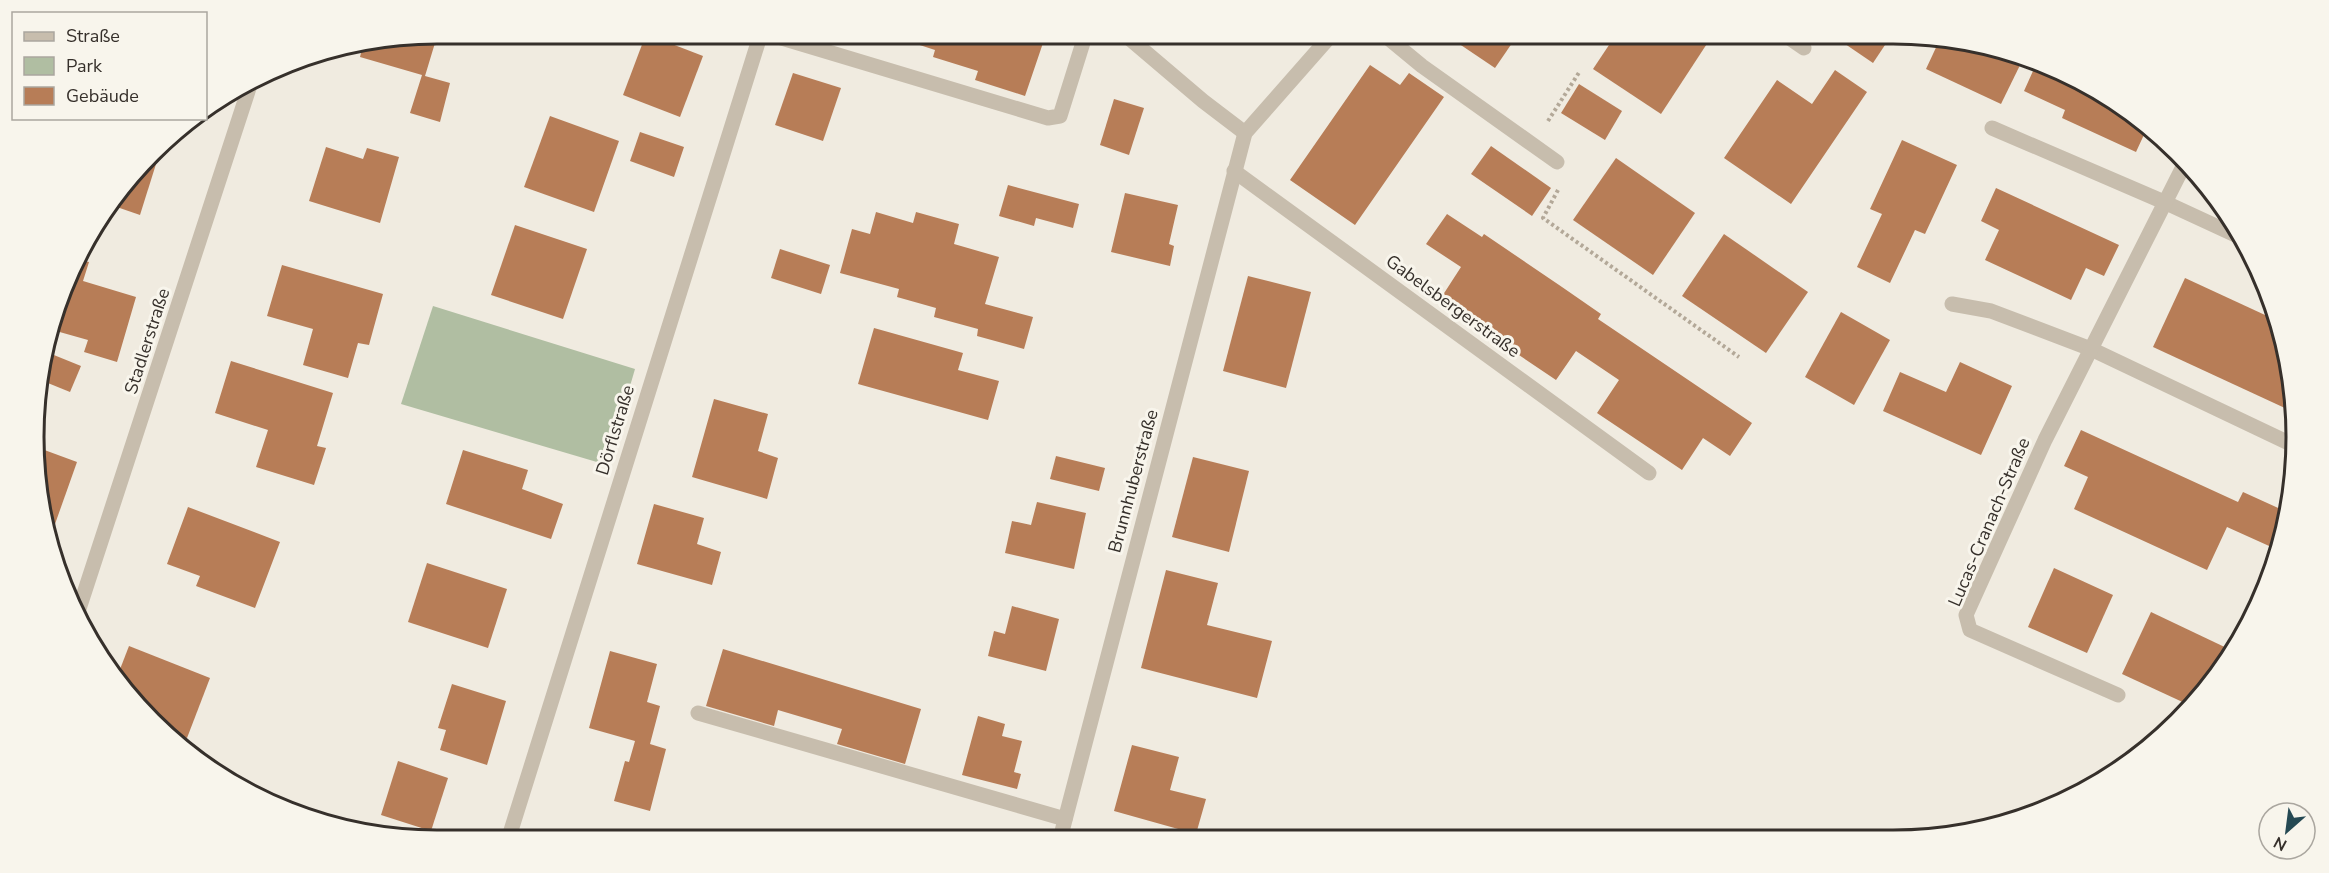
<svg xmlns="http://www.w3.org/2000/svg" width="2329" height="873" font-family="'Nunito Sans',sans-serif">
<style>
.green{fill:#b0bea2}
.building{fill:#b77d57}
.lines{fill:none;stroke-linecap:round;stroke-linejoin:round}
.path{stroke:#b3a898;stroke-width:4;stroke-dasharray:3 3;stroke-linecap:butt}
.service{stroke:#c7bdad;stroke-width:15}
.minor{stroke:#c7bdad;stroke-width:15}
.labels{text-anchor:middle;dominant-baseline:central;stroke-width:6;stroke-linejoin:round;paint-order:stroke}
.street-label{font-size:18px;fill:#36302b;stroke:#f8f5ec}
.rim{fill:none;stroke:#36302b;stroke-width:3}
</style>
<rect width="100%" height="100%" fill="#f0ebe0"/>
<polygon class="green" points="433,306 635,369 607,465 401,404"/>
<g class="building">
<polygon points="438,33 425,76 450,83 440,122 410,113 422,75 360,57 363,45"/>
<polygon points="890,33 1013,33 1043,43 1025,96 975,80 978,71 933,57 935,50 889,35"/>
<polygon points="1443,33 1519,33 1495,68"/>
<polygon points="1617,33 1714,33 1661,114 1593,69"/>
<polygon points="1829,33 1893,33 1873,63"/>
<polygon points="646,34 703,56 680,117 623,95"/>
<polygon points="1940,39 1997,47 2024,57 2001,104 1926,69"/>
<polygon points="2037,62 2071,75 2138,117 2148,126 2136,152 2062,118 2065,110 2024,91"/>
<polygon points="1370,65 1400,85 1409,73 1444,97 1355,225 1290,180"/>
<polygon points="1835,70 1867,92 1791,204 1724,158 1777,80 1812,104"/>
<polygon points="793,73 841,88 823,141 775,125"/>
<polygon points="1579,84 1622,111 1605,140 1561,113"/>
<polygon points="1114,99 1144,108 1129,155 1100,145"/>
<polygon points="550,116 619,141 594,212 524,187"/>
<polygon points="640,132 684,147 674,177 630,161"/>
<polygon points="1902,140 1957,165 1925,234 1915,230 1890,283 1857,267 1882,214 1870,209"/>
<polygon points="1491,146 1551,188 1532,216 1471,174"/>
<polygon points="326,147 363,159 367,148 399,157 380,223 309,201"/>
<polygon points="1616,158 1695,213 1653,275 1573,220"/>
<polygon points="147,162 156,164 140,215 111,205"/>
<polygon points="1008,185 1079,204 1073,228 1036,218 1034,226 999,216"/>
<polygon points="1996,188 2119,245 2104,276 2086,268 2071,300 1985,260 1999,230 1981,221"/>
<polygon points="1125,193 1178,205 1169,244 1174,246 1170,266 1111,252"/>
<polygon points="876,212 913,223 916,212 959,224 954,244 999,257 985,304 1033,317 1024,349 977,336 978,329 934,317 936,308 897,297 899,289 840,273 852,229 870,234"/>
<polygon points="1447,214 1482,237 1484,234 1562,287 1601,314 1598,319 1752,423 1730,456 1703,438 1682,470 1597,413 1619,380 1576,351 1556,380 1439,301 1461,267 1426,244"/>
<polygon points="515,225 587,249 563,319 491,295"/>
<polygon points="1724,234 1808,292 1766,353 1682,296"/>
<polygon points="780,249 830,265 821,294 771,278"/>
<polygon points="76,259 89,262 83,281 136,297 117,362 84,352 88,340 49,329 55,306"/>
<polygon points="282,265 383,294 369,345 358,343 348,378 303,365 313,329 267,316"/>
<polygon points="1248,276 1311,292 1286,388 1223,371"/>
<polygon points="2185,278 2278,321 2293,384 2293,396 2287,409 2153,347"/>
<polygon points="1841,312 1890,340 1854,405 1805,377"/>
<polygon points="874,328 963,353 958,370 999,381 988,420 858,384"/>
<polygon points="44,351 81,366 70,392 38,379"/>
<polygon points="231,361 333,393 317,446 326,448 314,485 256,467 268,430 215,413"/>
<polygon points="1960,362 2012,386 1981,455 1883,411 1900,372 1946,392"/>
<polygon points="714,399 768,414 758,451 778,458 767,499 692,477"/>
<polygon points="2081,430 2238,502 2243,492 2287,512 2282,541 2278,550 2227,527 2207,570 2074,509 2088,477 2064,466"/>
<polygon points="39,448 77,462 49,541 41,516"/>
<polygon points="463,450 528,470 522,489 563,504 551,539 446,504"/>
<polygon points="1056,456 1105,468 1099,491 1050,479"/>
<polygon points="1193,457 1249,471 1229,552 1172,537"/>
<polygon points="1037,502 1086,513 1074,569 1005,553 1012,521 1031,525"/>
<polygon points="654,504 704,518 697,544 721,552 712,585 637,564"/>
<polygon points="188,507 280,542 255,608 196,586 200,576 167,564"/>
<polygon points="427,563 507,589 488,648 408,622"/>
<polygon points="2054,568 2113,595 2087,653 2028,627"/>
<polygon points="1166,570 1218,583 1207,625 1272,641 1257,698 1141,668"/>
<polygon points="1012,606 1059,619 1046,671 988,656 994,631 1005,634"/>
<polygon points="2151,612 2233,651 2228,660 2189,705 2122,674"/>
<polygon points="129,646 210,678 187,738 167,731 117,677"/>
<polygon points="723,649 921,709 905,764 837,744 842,729 778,710 774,726 706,706"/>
<polygon points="610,651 657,664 647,702 660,706 650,744 666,749 650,811 614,801 625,761 629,762 635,741 589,728"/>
<polygon points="452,684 506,701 487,765 440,750 446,730 438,728"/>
<polygon points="978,716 1005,724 1002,736 1022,741 1014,772 1021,774 1017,789 962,775"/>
<polygon points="1132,745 1179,757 1170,790 1206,799 1196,834 1114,811"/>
<polygon points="398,761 448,778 431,831 381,815"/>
</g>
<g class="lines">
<g class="path">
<polyline points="1548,121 1580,71"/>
<polyline points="1558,190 1543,218 1739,357"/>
</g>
<g class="service">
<polyline points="765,33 1048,118 1060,116 1086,33"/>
<polyline points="1782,33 1804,48"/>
<polyline points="698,713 1065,819"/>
</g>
<g class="minor">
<polyline points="1123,33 1203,101 1245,133"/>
<polyline points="1382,33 1422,66 1557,162"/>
<polyline points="1992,128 2164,202 2244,239"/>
<polyline points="1234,171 1649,473"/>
<polyline points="1952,304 1991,311 2091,349 2295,446"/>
<polyline points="77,615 252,79"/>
<polyline points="2118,695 1970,630 1966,615 2045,440 2186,161"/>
<polyline points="1060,839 1245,133 1333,33"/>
<polyline points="508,840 761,33"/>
</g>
</g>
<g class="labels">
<g class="street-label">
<text transform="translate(1453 306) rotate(36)">Gabelsbergerstraße</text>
<text transform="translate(147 341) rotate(-72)">Stadlerstraße</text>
<text transform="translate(615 430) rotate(-73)">Dörflstraße</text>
<text transform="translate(1133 481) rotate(-75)">Brunnhuberstraße</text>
<text transform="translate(1989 522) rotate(-67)">Lucas-Cranach-Straße</text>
</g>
</g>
<path d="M0 0H2329V873H0ZM437 44H1893A393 393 0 0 1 2286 437V437A393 393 0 0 1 1893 830H437A393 393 0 0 1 44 437V437A393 393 0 0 1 437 44Z" fill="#f8f5ec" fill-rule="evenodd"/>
<path class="rim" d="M437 44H1893A393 393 0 0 1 2286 437V437A393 393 0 0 1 1893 830H437A393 393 0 0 1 44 437V437A393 393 0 0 1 437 44Z"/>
<rect x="12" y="12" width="195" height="108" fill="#f8f5ec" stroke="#aaa69f" stroke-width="1.5"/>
<rect x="24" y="32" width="30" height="9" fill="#c7bdad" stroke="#aaa69f" stroke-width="1.5"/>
<text x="66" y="42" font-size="18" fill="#36302b">Straße</text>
<rect x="24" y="57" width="30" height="18" fill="#b0bea2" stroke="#aaa69f" stroke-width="1.5"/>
<text x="66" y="72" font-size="18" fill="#36302b">Park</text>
<rect x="24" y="87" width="30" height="18" fill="#b77d57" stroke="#aaa69f" stroke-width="1.5"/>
<text x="66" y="102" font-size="18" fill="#36302b">Gebäude</text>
<g transform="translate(2287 831) rotate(208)"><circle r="28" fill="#f8f5ec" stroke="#aaa69f" stroke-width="1.5"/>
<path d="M0-4.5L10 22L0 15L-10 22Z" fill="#254953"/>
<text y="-9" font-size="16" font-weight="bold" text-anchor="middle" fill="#36302b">N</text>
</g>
</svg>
